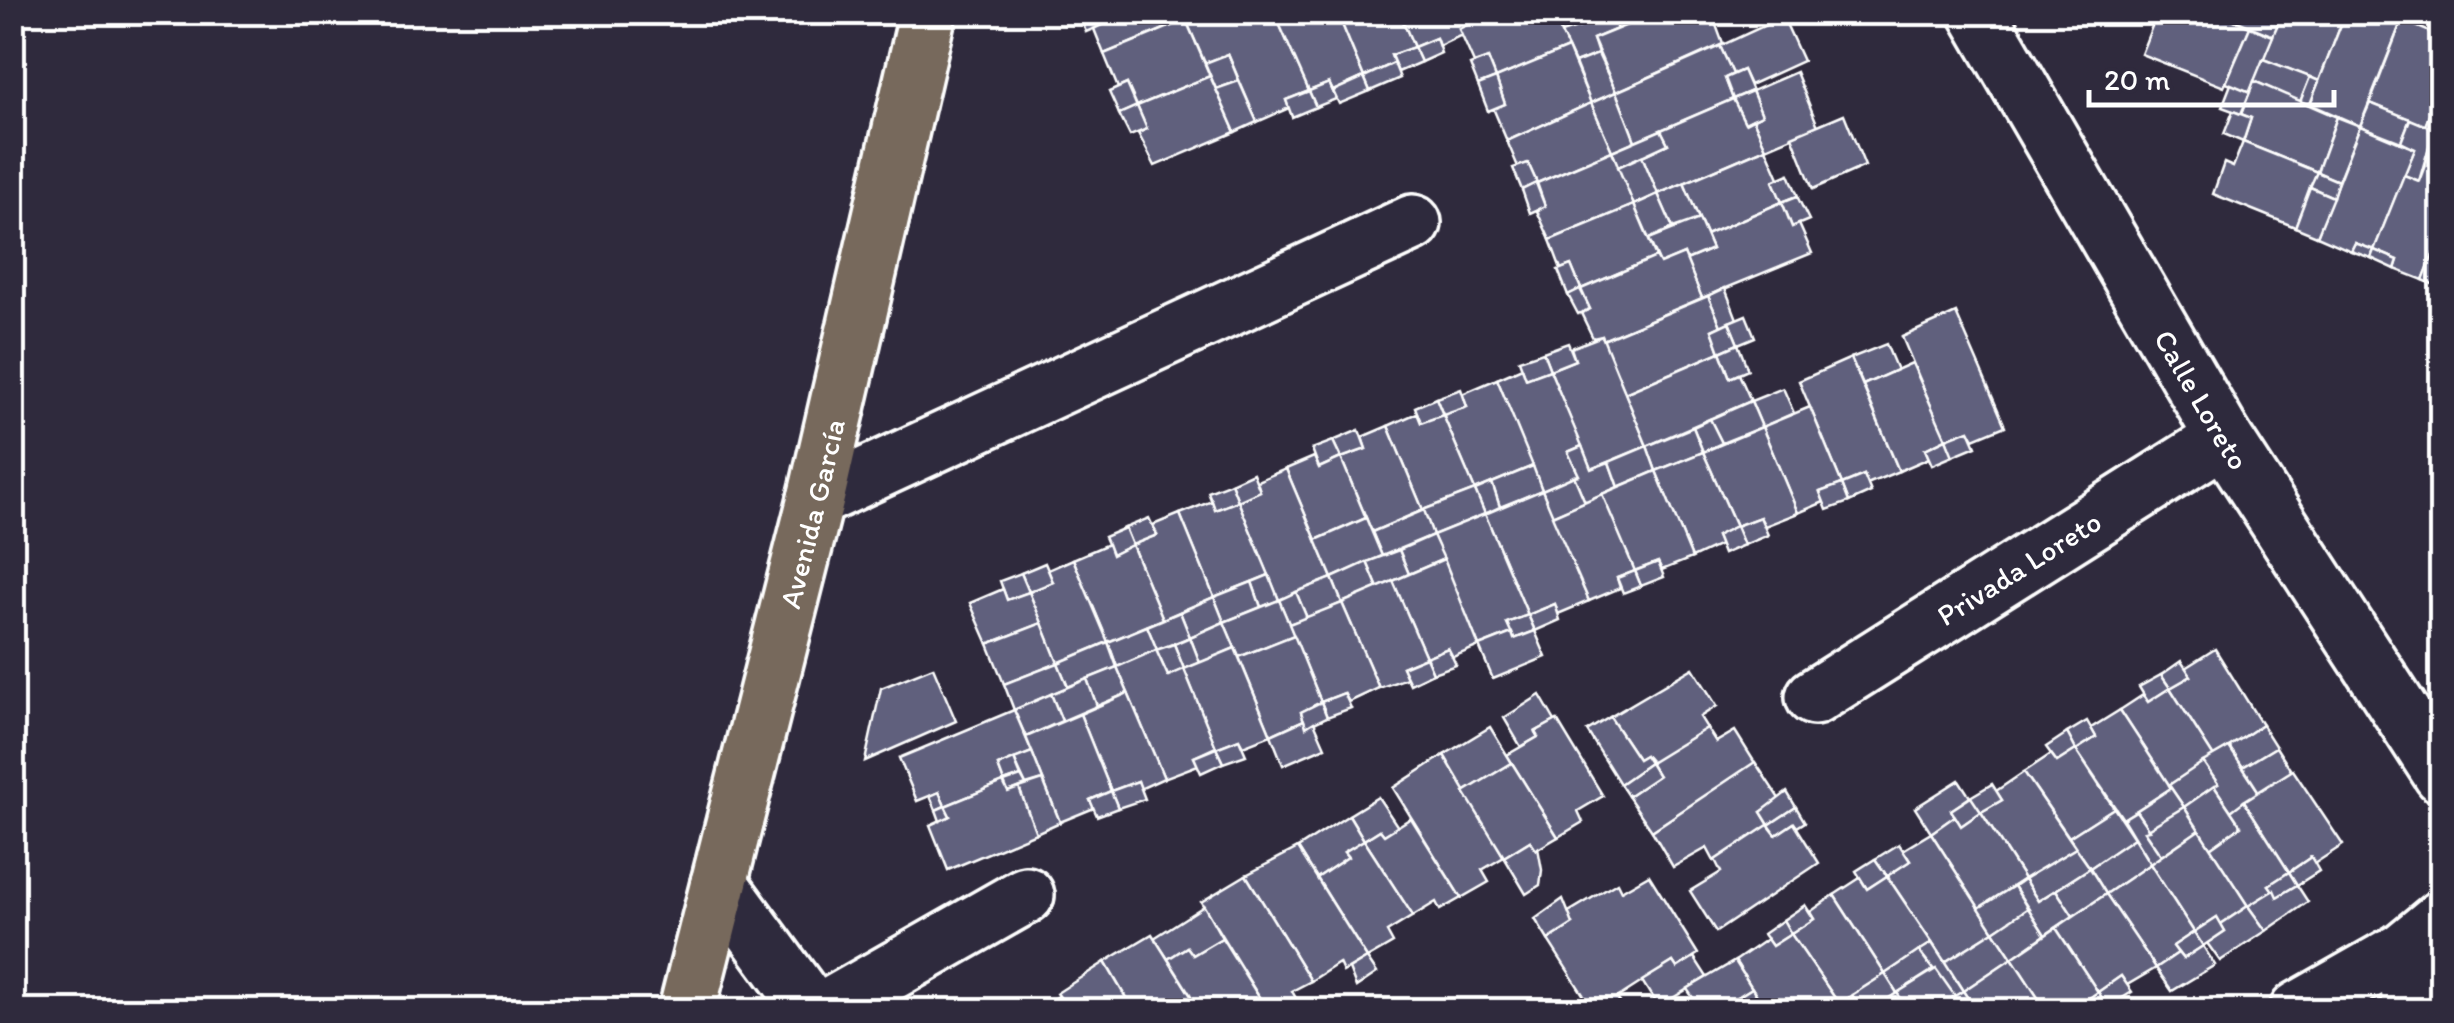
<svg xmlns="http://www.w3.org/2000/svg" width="2454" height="1023" font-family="Itim,sans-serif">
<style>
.building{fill:#60607d;stroke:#fff;stroke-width:2.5}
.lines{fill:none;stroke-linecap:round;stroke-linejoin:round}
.street-casing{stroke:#fff;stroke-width:62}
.secondary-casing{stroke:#fff;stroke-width:62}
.primary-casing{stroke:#fff;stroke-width:62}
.street{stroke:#2f2a3d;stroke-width:55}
.secondary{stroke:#2f2a3d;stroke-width:55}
.primary{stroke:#77695c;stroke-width:55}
.labels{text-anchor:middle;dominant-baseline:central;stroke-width:9;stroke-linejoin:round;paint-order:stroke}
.street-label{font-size:30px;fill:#fff;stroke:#2f2a3d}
</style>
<rect width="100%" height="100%" fill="#2f2a3d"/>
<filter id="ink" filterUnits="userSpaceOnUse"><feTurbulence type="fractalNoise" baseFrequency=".01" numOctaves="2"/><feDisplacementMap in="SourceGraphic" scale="20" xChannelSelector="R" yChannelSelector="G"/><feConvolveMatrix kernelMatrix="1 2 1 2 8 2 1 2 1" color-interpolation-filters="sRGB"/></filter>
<g filter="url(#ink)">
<g class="building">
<polygon points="1078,12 1096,12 1102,25 1086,32"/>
<polygon points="1096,12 1183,12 1186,20 1104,54 1094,29 1102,25"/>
<polygon points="1206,12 1274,12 1309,91 1286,100 1289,108 1257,122 1228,54 1205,63 1186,20"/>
<polygon points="1274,12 1337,12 1364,77 1333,91 1329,83 1309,91"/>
<polygon points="1337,12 1399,12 1414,47 1391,55 1394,63 1364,77"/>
<polygon points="1399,12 1465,12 1470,23 1459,29 1462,35 1439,46 1436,38 1414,47"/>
<polygon points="1465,12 1494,12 1470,23"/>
<polygon points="1494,12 1553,12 1568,48 1496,78 1488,58 1474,63 1459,29"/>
<polygon points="1553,12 1581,12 1587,25 1561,33"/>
<polygon points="1581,12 1608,12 1585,21"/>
<polygon points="1610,12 1617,29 1593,39 1598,54 1575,63 1561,33 1587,25 1585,21"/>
<polygon points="1610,12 1659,12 1617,29"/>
<polygon points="1659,12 1700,12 1702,17 1712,14 1723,44 1616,92 1593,39"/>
<polygon points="2168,12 2216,12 2250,27 2224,87 2141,54 2156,16 2165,20"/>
<polygon points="2216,12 2283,12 2273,36"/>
<polygon points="2283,12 2346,12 2319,81 2263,59"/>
<polygon points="2346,12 2360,12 2372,17 2374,12 2381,12 2402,20 2360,126 2310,104"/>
<polygon points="1783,17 1803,61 1750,85 1743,70 1733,74 1720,46"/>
<polygon points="1186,20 1210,76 1137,106 1127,84 1118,88 1104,54"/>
<polygon points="2402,20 2437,35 2434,43 2442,46 2442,83 2425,126 2370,103"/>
<polygon points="2250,27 2273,36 2250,92 2226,83"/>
<polygon points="1436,38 1441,53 1421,62 1414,47"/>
<polygon points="1720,46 1733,74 1725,78 1733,99 1635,141 1616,92"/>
<polygon points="1414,47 1421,62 1398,72 1391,55"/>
<polygon points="1568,48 1591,103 1507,141 1493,108 1505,104 1496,78"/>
<polygon points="1228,54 1239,81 1216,89 1205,63"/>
<polygon points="1598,54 1616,92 1591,103 1575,63"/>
<polygon points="1488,58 1496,78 1478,85 1470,65"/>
<polygon points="2263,59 2310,77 2300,102 2254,81"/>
<polygon points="1394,63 1400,78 1370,91 1364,77"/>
<polygon points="1743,70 1752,91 1733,99 1725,78"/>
<polygon points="1796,72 1818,126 1766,148 1753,119 1762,115 1752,91"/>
<polygon points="1210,76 1235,132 1155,166 1138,133 1147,129 1137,106"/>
<polygon points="1364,77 1370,91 1339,104 1333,91"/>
<polygon points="2310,77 2319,81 2310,104 2300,102"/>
<polygon points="1496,78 1505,104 1488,111 1478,85"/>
<polygon points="1239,81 1257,122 1235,132 1216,89"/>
<polygon points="2254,81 2337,117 2317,172 2243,142 2251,118 2241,114"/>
<polygon points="1329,83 1336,99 1316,107 1309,91"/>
<polygon points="2442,83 2442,132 2425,126"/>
<polygon points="1127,84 1137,107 1119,114 1109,92"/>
<polygon points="2231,84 2250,92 2241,114 2222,107"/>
<polygon points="1309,91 1316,107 1292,117 1286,100"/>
<polygon points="1752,91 1762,115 1745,123 1733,99"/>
<polygon points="1616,92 1635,141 1612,151 1591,103"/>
<polygon points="1733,99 1745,123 1753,119 1766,148 1658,194 1642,156 1668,144 1661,130"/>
<polygon points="1591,103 1612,151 1537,183 1528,163 1518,167 1507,141"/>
<polygon points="2370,103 2410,119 2401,142 2360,126"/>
<polygon points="1137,106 1147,129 1130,136 1119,114"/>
<polygon points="2233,111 2251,118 2243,142 2224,134"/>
<polygon points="1844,114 1865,166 1813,189 1792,136"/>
<polygon points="2337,117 2360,126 2338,181 2317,172"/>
<polygon points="2410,119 2434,129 2419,181 2404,175 2415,149 2401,142"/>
<polygon points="2360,126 2415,149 2374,250 2355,243 2351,251 2317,236"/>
<polygon points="2434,129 2442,132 2442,160 2427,155"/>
<polygon points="1661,130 1668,144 1618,167 1612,151"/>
<polygon points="2243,142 2317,172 2295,227 2213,194 2224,163 2233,167"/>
<polygon points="1766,148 1779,178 1773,181 1782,202 1706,235 1684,183"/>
<polygon points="1612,151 1634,205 1550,240 1537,211 1545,206 1537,183"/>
<polygon points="2429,155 2442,160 2442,233 2423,280 2395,269 2398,260 2374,250 2404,175 2419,181"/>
<polygon points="1642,156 1658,194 1634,205 1618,167"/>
<polygon points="1528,163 1537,183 1522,190 1513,168"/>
<polygon points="2317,172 2338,181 2333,197 2310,187"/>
<polygon points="1789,174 1798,196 1782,202 1773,181"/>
<polygon points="1536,183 1545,206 1530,213 1522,190"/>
<polygon points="1684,183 1699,219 1673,228 1658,194"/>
<polygon points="2310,187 2333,197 2317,236 2295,227"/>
<polygon points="1658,194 1673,228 1649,239 1634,205"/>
<polygon points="1797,196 1809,220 1792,227 1782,202"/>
<polygon points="1782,202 1792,227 1799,224 1812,253 1702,298 1686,260 1712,249 1706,235"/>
<polygon points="1634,205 1656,257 1581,289 1571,265 1561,269 1550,240"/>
<polygon points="1699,219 1712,249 1686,260 1684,254 1660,264 1649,239"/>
<polygon points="2442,233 2442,288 2423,280"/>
<polygon points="2355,243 2374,250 2371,258 2351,251"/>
<polygon points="2374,250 2398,260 2395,269 2371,258"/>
<polygon points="1684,254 1702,298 1603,340 1602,336 1593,338 1581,313 1590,309 1581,289 1656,257 1660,264"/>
<polygon points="1571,265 1581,289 1568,295 1558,270"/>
<polygon points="1725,288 1737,319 1721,326 1708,296"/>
<polygon points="1580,289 1590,309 1578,314 1568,295"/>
<polygon points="1708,296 1721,326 1712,330 1720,352 1625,393 1603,340"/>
<polygon points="1956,313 2005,426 1974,439 1969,430 1945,439 1902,337"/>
<polygon points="1746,315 1755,337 1738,344 1729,322"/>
<polygon points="1729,322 1738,344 1720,352 1712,330"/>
<polygon points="1602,336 1647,446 1591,469 1550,370 1575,360 1571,348"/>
<polygon points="1568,343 1575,360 1550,370 1543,352"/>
<polygon points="1738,344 1748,370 1730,378 1720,352"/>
<polygon points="1886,344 1897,370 1863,385 1851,358"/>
<polygon points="1543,352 1550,370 1526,379 1519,360"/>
<polygon points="1720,352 1730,378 1739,374 1751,401 1647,446 1625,393"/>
<polygon points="1851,358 1899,471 1867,484 1864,475 1842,484 1799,381"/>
<polygon points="1912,363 1946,439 1925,449 1929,458 1899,471 1863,385"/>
<polygon points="1522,368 1526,379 1550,370 1582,446 1568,452 1579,475 1542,490 1497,379"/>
<polygon points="1497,379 1533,466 1475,490 1443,415 1467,407 1462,394"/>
<polygon points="1783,388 1794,413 1762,427 1751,401"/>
<polygon points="1461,389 1467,407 1443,415 1436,398"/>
<polygon points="1436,398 1443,415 1421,423 1415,407"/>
<polygon points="1751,401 1762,427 1722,443 1710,419"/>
<polygon points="1810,407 1842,484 1820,492 1824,502 1798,513 1762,427"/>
<polygon points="1417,413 1421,423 1443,415 1475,490 1423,510 1388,426"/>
<polygon points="1710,419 1722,443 1703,452 1693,427"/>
<polygon points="1388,426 1423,510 1372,532 1341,458 1366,449 1362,437"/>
<polygon points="1693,427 1703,452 1656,471 1647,446"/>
<polygon points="1762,427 1798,513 1765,526 1760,517 1736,526 1703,452"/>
<polygon points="1359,430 1366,449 1341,458 1333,441"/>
<polygon points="1969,430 1976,446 1952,456 1946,439"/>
<polygon points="1946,439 1953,456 1932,465 1925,449"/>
<polygon points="1333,441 1341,458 1319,468 1312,449"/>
<polygon points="1582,446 1591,469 1609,462 1618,487 1585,502 1574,476 1579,475 1568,452"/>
<polygon points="1647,446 1656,471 1618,487 1609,462"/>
<polygon points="1703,452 1736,526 1716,536 1720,545 1692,558 1656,471"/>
<polygon points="1314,457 1319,468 1341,458 1366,518 1316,540 1286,469"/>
<polygon points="1533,466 1542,490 1500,507 1492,483"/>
<polygon points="1286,469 1332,578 1279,600 1238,501 1260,491 1257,481"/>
<polygon points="1656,471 1692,558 1662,570 1658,562 1634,571 1602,494"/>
<polygon points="1253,473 1260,491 1238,501 1231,483"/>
<polygon points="1864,475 1871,492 1849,502 1842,484"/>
<polygon points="1574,476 1585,502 1552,516 1542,490"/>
<polygon points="1231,483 1238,501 1215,510 1208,492"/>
<polygon points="1492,483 1500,507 1485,514 1475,490"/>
<polygon points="1842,484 1849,502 1827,510 1820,492"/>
<polygon points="1475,490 1485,514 1433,535 1423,510"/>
<polygon points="1542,490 1589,601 1558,614 1555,604 1528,615 1485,514"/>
<polygon points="1602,494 1635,571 1617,578 1620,588 1589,601 1552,516"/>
<polygon points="1212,501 1215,510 1238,501 1269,575 1214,597 1180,514"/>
<polygon points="1424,510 1433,535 1382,556 1372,532"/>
<polygon points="1180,514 1214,597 1163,619 1132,545 1157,535 1153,525"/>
<polygon points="1485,514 1528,615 1507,623 1512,633 1479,646 1433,535"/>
<polygon points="1760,517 1768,535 1744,545 1736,526"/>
<polygon points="1149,518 1157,535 1132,545 1125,528"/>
<polygon points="1366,518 1382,556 1332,578 1316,540"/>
<polygon points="1736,526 1744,545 1723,554 1716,536"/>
<polygon points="1125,528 1132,545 1112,555 1104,537"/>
<polygon points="1433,535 1444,559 1409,574 1399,550"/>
<polygon points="2442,542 2442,585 2431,569"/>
<polygon points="1108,544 1112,555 1132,545 1163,619 1108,642 1073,559"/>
<polygon points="1399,550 1409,574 1378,588 1367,562"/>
<polygon points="1073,559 1108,642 1058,663 1029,592 1053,582 1048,570"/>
<polygon points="1444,559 1479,646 1453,657 1448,648 1426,657 1393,581"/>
<polygon points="1367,562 1378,588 1342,603 1332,578"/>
<polygon points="1658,562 1664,577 1641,586 1635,571"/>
<polygon points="1045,563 1053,582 1029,592 1021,573"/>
<polygon points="1635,571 1641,586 1623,593 1617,578"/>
<polygon points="1021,573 1029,592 1007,600 1000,581"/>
<polygon points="1269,575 1279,600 1261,607 1252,582"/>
<polygon points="1332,578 1342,603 1307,618 1296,592"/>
<polygon points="1393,581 1426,657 1402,667 1407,678 1379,688 1342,603"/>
<polygon points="1252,582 1261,607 1224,622 1214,597"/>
<polygon points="1003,589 1007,600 1029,592 1042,623 988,644 970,603"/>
<polygon points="1296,592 1307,618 1289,624 1279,600"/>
<polygon points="1214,597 1224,622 1190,637 1180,612"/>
<polygon points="1279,600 1294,635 1239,657 1224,622"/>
<polygon points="1342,603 1379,688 1349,702 1344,693 1321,702 1289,624"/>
<polygon points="1555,604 1560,620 1535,631 1528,615"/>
<polygon points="1180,612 1190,637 1157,650 1147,626"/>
<polygon points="1528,615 1535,631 1514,639 1507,623"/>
<polygon points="1224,622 1235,648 1200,663 1190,637"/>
<polygon points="1042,623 1058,663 1004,684 988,644"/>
<polygon points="1147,626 1157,650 1117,667 1108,642"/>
<polygon points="1535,631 1546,657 1493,679 1479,646 1512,633 1514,639"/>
<polygon points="1294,635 1321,702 1301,712 1304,720 1271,735 1239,657"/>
<polygon points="1190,637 1200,663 1184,669 1174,644"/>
<polygon points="1108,642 1117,667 1068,687 1058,663"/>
<polygon points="1174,644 1184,669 1168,676 1156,650"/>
<polygon points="1235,648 1271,735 1243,746 1239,739 1216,748 1184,669"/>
<polygon points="1448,648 1456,665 1433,673 1426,657"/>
<polygon points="2215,649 2262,725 2214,757 2170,688 2191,676 2185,668"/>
<polygon points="1156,650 1168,676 1184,669 1216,747 1194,757 1198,765 1164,778 1117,667"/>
<polygon points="1426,657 1433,673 1410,684 1402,667"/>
<polygon points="2181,661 2191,676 2170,688 2161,675"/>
<polygon points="1058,663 1068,687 1014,710 1004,684"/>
<polygon points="933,667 956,721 865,761 881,688"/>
<polygon points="1117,667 1128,693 1097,706 1087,679"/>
<polygon points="1693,668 1717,706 1700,717 1707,728 1652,763 1645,755 1638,759 1610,717"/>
<polygon points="2161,675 2170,688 2148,702 2139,687"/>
<polygon points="1087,679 1097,706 1062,721 1051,694"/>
<polygon points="2170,688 2214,757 2169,785 2120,710 2143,695 2148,702"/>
<polygon points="1128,693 1164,778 1140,789 1138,781 1111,791 1080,714"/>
<polygon points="1344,693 1351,708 1327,717 1321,702"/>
<polygon points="1051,694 1062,721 1026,737 1014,710"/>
<polygon points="1540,695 1555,721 1535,732 1538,737 1521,747 1504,718"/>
<polygon points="1321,702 1327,717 1306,727 1301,712"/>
<polygon points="1014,710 1032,752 998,766 1004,782 945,806 939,792 917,801 899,758"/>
<polygon points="2120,710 2171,788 2123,819 2076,750 2096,737 2091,728"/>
<polygon points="1080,714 1111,791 1090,800 1094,808 1060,822 1026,737"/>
<polygon points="1610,717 1638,759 1645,755 1650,763 1620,784 1587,731"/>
<polygon points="1304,720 1306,727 1314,722 1325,747 1283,765 1271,735"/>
<polygon points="1557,720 1603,796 1578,811 1583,822 1558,837 1507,755 1538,737 1535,732"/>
<polygon points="2087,721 2096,737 2076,750 2067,733"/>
<polygon points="2262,725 2276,747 2243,767 2229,747"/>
<polygon points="1490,727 1512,763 1464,792 1444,755"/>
<polygon points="1707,728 1716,742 1735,731 1755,763 1652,831 1628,796 1658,776 1650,763"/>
<polygon points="2067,733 2076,750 2057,762 2046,747"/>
<polygon points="1239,739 1246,755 1223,763 1216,748"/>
<polygon points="2229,747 2259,792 2231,811 2214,786 2218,784 2203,762"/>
<polygon points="2276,747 2292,772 2259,792 2243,767"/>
<polygon points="1216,748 1223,763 1201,773 1194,757"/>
<polygon points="2076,750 2114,808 2069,837 2024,772 2051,754 2057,762"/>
<polygon points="1032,752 1043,780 1026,785 1014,759"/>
<polygon points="1444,755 1504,857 1482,870 1489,882 1461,898 1393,788"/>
<polygon points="1014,759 1021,776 1004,782 998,766"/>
<polygon points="1755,762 1780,800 1761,812 1769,825 1714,861 1707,848 1673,867 1652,831"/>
<polygon points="2203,762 2218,784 2184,807 2169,785"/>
<polygon points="1512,763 1558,837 1536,850 1530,841 1504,857 1464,792"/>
<polygon points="1650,763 1658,776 1628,796 1620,784"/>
<polygon points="2293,770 2343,845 2314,864 2311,857 2289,872 2244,801"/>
<polygon points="2024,772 2076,848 2024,879 1981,812 2002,800 1996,791"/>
<polygon points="1021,776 1026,785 1008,792 1004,782"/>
<polygon points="1043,780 1060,822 1036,833 1019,788"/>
<polygon points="1959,780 1970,797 1951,810 1955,816 1931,833 1915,808"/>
<polygon points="1138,781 1145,799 1118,808 1111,791"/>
<polygon points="1003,782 1008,792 1019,788 1036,833 948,870 930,825 950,816 945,806"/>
<polygon points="1992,784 2002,800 1981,812 1970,797"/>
<polygon points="2214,786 2241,826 2210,848 2184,807"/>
<polygon points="2171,788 2184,807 2149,830 2136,811"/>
<polygon points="1111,791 1118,808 1097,816 1090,800"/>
<polygon points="939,792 945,806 936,810 930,796"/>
<polygon points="1787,792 1796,807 1769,825 1761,812"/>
<polygon points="1378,797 1398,827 1384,835 1380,830 1364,840 1349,815"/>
<polygon points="1971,797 1981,812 1961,826 1951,810"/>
<polygon points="2244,801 2289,872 2269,885 2274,890 2248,906 2210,848 2241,826 2231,811"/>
<polygon points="945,806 950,816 940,821 936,810"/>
<polygon points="1796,807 1805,822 1797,827 1794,823 1776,835 1769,825"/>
<polygon points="2184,807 2199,830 2161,856 2144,831"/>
<polygon points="2114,808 2134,838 2090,868 2069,837"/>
<polygon points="2136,811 2149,830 2144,831 2161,856 2150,864 2123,819"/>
<polygon points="1981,812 2024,879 1979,908 1931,833 1955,816 1961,826"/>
<polygon points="1349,815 1364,840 1344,852 1348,857 1317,878 1298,848"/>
<polygon points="1411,818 1461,898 1440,910 1436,902 1413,916 1364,840 1380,830 1384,835"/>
<polygon points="1794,823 1819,863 1716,932 1690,891 1721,872 1715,860 1768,825 1776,835"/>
<polygon points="2199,830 2248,906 2221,924 2217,917 2194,932 2150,864"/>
<polygon points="1931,833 1994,931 1945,962 1887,876 1910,861 1903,850"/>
<polygon points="2134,838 2150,864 2106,894 2090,868"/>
<polygon points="1364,840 1413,916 1387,932 1393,943 1367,958 1317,878 1348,857 1344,852"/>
<polygon points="1530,841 1536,850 1538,848 1542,870 1540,885 1526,894 1504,857"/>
<polygon points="1899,844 1910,861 1887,876 1875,859"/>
<polygon points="1298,848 1367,958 1343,972 1339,963 1311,981 1246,875"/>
<polygon points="2076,848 2090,868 2038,901 2024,879"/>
<polygon points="2311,857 2319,871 2297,885 2289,872"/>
<polygon points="1875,859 1887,876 1867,889 1856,871"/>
<polygon points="2150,864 2194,932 2173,946 2178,953 2156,968 2106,894"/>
<polygon points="2090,868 2106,894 2073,916 2056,890"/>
<polygon points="2289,872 2297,885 2277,897 2269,885"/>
<polygon points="1246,875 1311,981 1292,991 1298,1002 1282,1010 1267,1010 1201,902"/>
<polygon points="1649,875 1698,954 1677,968 1673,962 1617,998 1623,1007 1617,1010 1593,1010 1548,940 1573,924 1567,913 1617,883 1621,891"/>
<polygon points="1887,876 1932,943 1885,974 1834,895 1860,878 1867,889"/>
<polygon points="2024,879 2038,901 2056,890 2073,916 2045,935 2014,886"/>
<polygon points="2297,885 2308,902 2266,931 2248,906 2274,890 2277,897"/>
<polygon points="2014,886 2028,909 1994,931 1979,908"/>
<polygon points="2106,894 2156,968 2127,985 2121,976 2098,992 2056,928"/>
<polygon points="1834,895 1885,974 1839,1004 1791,934 1814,919 1810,912"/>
<polygon points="1563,899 1573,924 1548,940 1535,919"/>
<polygon points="1805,905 1814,919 1791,934 1783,920"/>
<polygon points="1204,906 1222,938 1193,955 1187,947 1168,959 1154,938"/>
<polygon points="2248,906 2266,931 2220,961 2207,943 2225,931 2221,924"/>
<polygon points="2028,908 2045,935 2012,958 1994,931"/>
<polygon points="2217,917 2225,931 2203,946 2194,932"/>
<polygon points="1783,920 1791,934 1772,946 1763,934"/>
<polygon points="2056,928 2098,992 2078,1006 2081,1010 2046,1010 2012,958"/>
<polygon points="1994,931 2012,958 1963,991 1945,962"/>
<polygon points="2194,932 2203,946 2183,959 2173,946"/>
<polygon points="1152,934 1174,969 1200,1010 1133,1010 1105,962"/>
<polygon points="1791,934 1839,1004 1829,1010 1766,1010 1735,961 1767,939 1772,946"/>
<polygon points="1222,938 1267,1010 1200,1010 1168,959 1187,947 1193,955"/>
<polygon points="1932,943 1963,991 1955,996 1919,951"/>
<polygon points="2203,946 2215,965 2172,991 2156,968 2178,953 2183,959"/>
<polygon points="1919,951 1933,970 1897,993 1885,974"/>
<polygon points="1694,957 1707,977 1658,1007 1642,981 1673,962 1677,968"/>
<polygon points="1367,958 1377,973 1356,987 1349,969"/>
<polygon points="2012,958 2046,1010 1976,1010 1963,991"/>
<polygon points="1735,961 1752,988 1717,1010 1701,1010 1687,989"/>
<polygon points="1105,962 1133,1010 1068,1010 1057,993"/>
<polygon points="1936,969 1955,996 1934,1010 1909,1010 1897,993"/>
<polygon points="1885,974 1897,993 1871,1010 1861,1010 1852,995"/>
<polygon points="2121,976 2132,992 2108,1007 2098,992"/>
<polygon points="1752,988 1766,1010 1717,1010"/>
<polygon points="1963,991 1976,1010 1934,1010 1955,996"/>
<polygon points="2098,992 2108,1007 2103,1010 2081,1010 2078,1006"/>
<polygon points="1897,993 1909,1010 1871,1010"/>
<polygon points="1852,995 1861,1010 1829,1010 1839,1004"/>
<polygon points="1059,996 1068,1010 1036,1010"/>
</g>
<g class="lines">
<defs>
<g id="street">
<polyline points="816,499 1413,223"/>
<path id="s1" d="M 1814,697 L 2224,438"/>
<polyline points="719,883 812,1010"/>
<polyline points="2402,951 2413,1010"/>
<polyline points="824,1010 1026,895"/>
</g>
<g id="secondary">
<path id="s2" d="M 1977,12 L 2224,438 L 2442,775"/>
<polyline points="2298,1010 2402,951 2442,918"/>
</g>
<g id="primary">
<path id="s3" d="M 687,1010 L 816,499 L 928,12"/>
</g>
</defs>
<use href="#street" class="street-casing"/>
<use href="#secondary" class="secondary-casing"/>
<use href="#primary" class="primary-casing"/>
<use href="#street" class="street"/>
<use href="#secondary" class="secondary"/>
<use href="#primary" class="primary"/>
</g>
</g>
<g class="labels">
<g class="street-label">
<text stroke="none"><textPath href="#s2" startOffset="448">Calle Loreto</textPath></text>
<text stroke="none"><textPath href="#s3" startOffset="512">Avenida García</textPath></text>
<text stroke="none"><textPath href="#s1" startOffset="242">Privada Loreto</textPath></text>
</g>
</g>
<rect width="2454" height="1023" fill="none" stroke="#2f2a3d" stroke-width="50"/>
<rect x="25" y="25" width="2404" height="973" fill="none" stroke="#fff" stroke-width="4" filter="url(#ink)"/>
<path d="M2089 90v15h245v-15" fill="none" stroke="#ffffff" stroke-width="5"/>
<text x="2104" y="90" font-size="30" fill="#ffffff" stroke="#2f2a3d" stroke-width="8" paint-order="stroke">20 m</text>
</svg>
